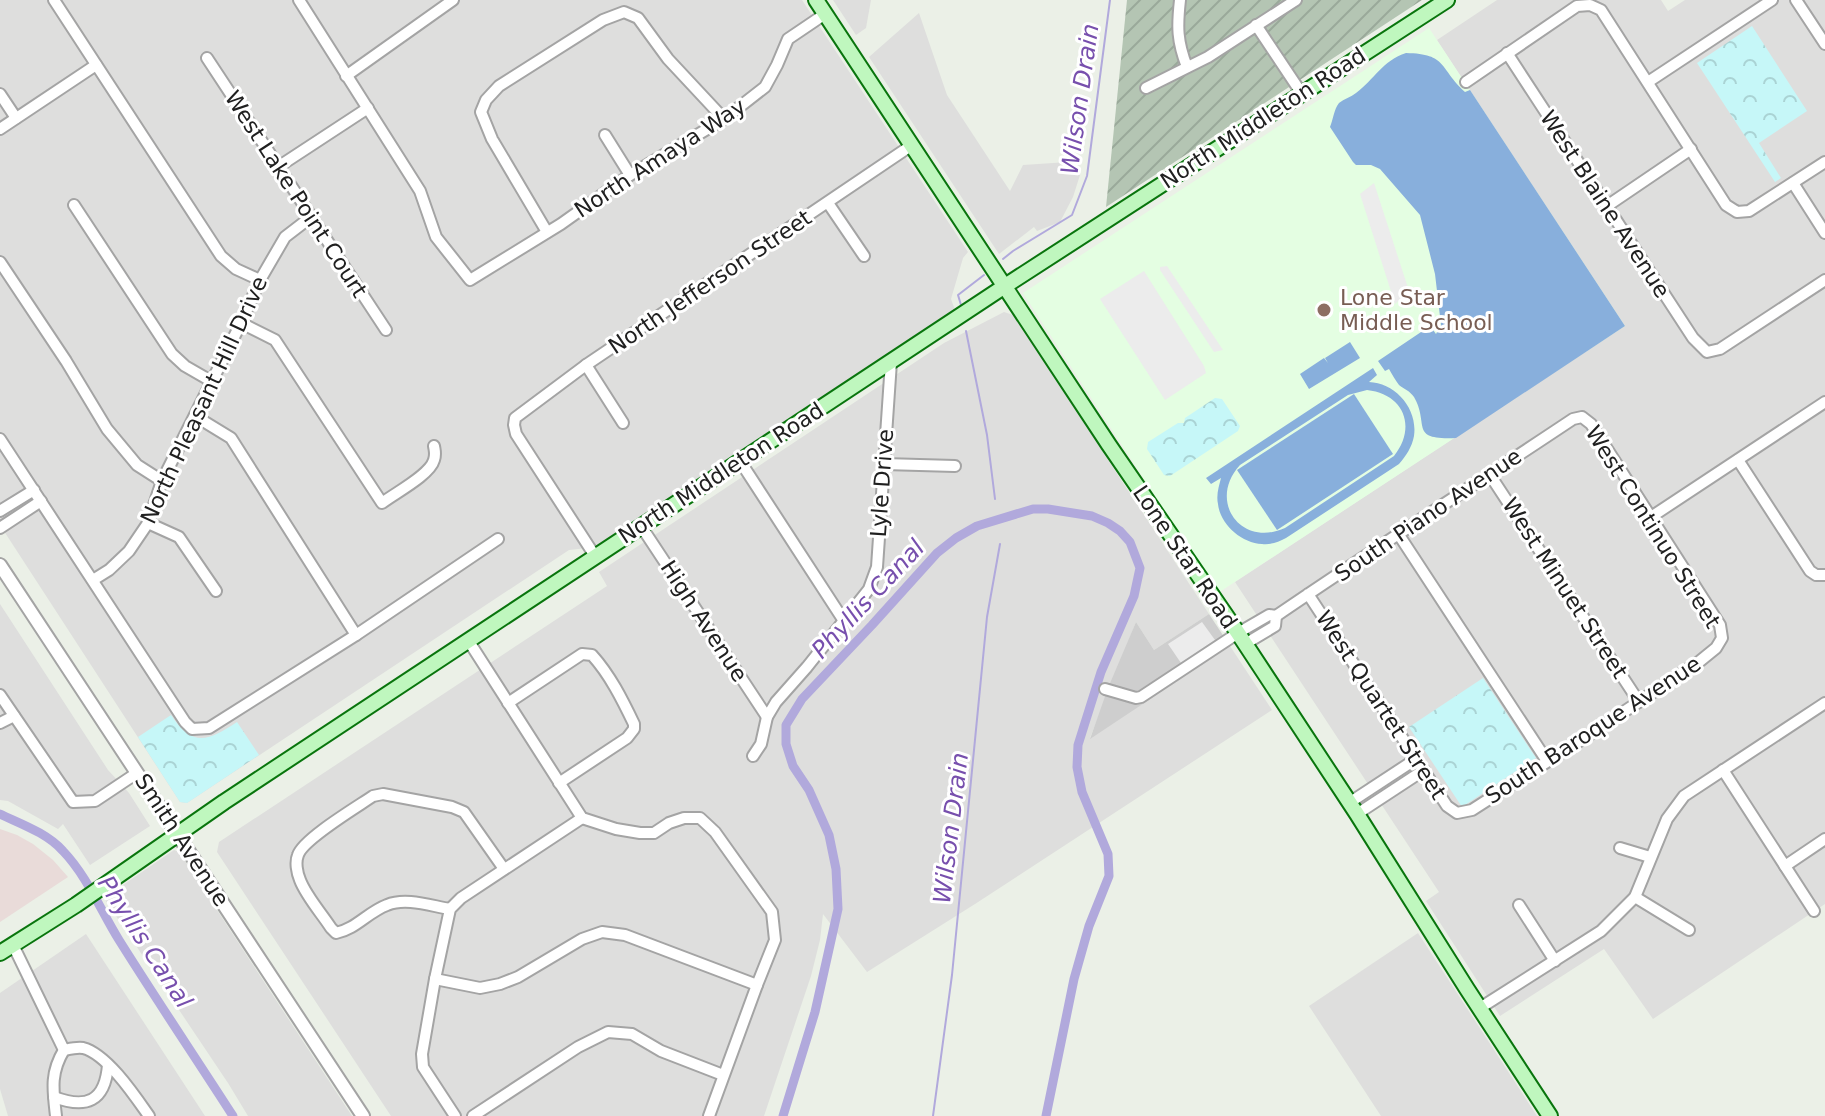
<svg xmlns="http://www.w3.org/2000/svg" width="1825" height="1116" font-family="'DejaVu Sans',sans-serif">
<style>
.residential{fill:#dededd}
.industrial{fill:#e9dbd9}
.education{fill:#e4fee2}
.religious{fill:#cecece}
.construction{fill:url(#construction-furrows)}
.park{fill:url(#park-crowns)}
.pitch{fill:#88afdc;fill-rule:evenodd}
.parking{fill:#ececec}
.lines{fill:none;stroke-linecap:round;stroke-linejoin:round}
.stream{stroke:#b1a9dc;stroke-width:2}
.canal{stroke:#b1a9dc;stroke-width:9}
.minor-casing{stroke:#a4a4a4;stroke-width:14}
.tertiary-casing{stroke:#a4a4a4;stroke-width:16}
.secondary-casing{stroke:#09750d;stroke-width:18}
.minor{stroke:#fff;stroke-width:10}
.tertiary{stroke:#fff;stroke-width:12}
.secondary{stroke:#bff7be;stroke-width:14}
.education-dot{fill:#8d6e63;stroke:#fff;stroke-width:3}
.labels{text-anchor:middle;dominant-baseline:central;stroke-width:6;stroke-linejoin:round;paint-order:stroke}
.street-label{font-size:22px;fill:#202020;stroke:#fff}
.education-label{font-size:22px;fill:#785e54;stroke:#fff;text-anchor:start}
.water-label{font-size:24px;font-style:italic;fill:#774fad;stroke:#fff}
</style>
<defs>
<pattern id="construction-furrows" width="10" height="10" patternUnits="userSpaceOnUse" patternTransform="scale(2)"><rect width="10" height="10" fill="#b4c5b3"/><path d="M-1 1l2-2M0 10L10 0M9 11l2-2" fill="none" stroke="#9aa99a"/></pattern>
<pattern id="park-crowns" width="20" height="18" patternUnits="userSpaceOnUse" patternTransform="scale(2)"><rect width="20" height="18" fill="#c6f7f8"/><path d="M2 6a3 3 0 1 1 6 0M12 15a3 3 0 1 1 6 0" fill="none" stroke="#aad3d4"/></pattern>
</defs>
<rect width="100%" height="100%" fill="#ebf0e7"/>
<g class="residential">
<polygon points="0,0 802,0 968,252 963,258 951,299 956,313 652,515 631,523 596,547 569,550 187,803 180,802 0,525"/>
<polygon points="833,0 871,0 866,28 856,35"/>
<polygon points="1497,0 1661,0 1668,11 1685,0 1825,0 1825,904 1653,1019 1604,949 1500,1016 1426,901 1439,892 1235,582 1624,326 1437,40"/>
<polygon points="919,13 947,95 1010,191 1023,165 1068,162 1080,175 1073,197 1060,222 1037,231 1034,227 999,254 869,57"/>
<polygon points="1004,312 1013,315 1209,614 1154,650 1136,622 1090,738 1230,646 1272,710 975,904 867,972 823,914 820,940 811,976 764,1116 391,1116 217,852 219,842 607,586 599,572 944,343"/>
<polygon points="0,604 108,770 129,793 150,826 90,865 63,824 58,829 8,801 0,800"/>
<polygon points="174,850 179,852 352,1116 248,1116 228,1083 104,898"/>
<polygon points="1418,933 1537,1116 1381,1116 1309,1006"/>
<polygon points="86,934 205,1116 8,1116 0,1089 0,993"/>
</g>
<polygon class="industrial" points="0,829 17,835 33,844 53,860 68,877 0,922"/>
<polygon class="education" points="1429,28 1625,326 1218,593 1023,293"/>
<polygon class="religious" points="1209,614 1230,646 1090,739 1108,688 1136,622 1154,650"/>
<polygon class="construction" points="1127,0 1422,0 1106,207"/>
<g class="park">
<polygon points="1752,26 1807,111 1759,143 1781,178 1775,182 1697,63"/>
<polygon points="1215,398 1222,399 1240,426 1238,431 1170,476 1164,475 1147,449 1148,442 1178,423 1184,423 1185,418"/>
<polygon points="1483,678 1536,758 1462,807 1409,727"/>
<path d="M 171,715 C 193,748 208,741 237,722 L 259,755 L 187,803 L 180,802 L 138,737 Z"/>
</g>
<g class="pitch">
<path d="M 1406,53 C 1448,54 1439,68 1465,92 L 1470,90 L 1625,326 L 1456,438 C 1408,440 1430,425 1414,397 C 1410,391 1404,389 1399,385 C 1395,380 1392,374 1389,369 L 1385,371 L 1378,361 L 1430,326 L 1436,334 L 1441,325 L 1435,274 L 1420,215 L 1380,169 L 1371,165 L 1356,165 L 1353,162 L 1330,127 C 1333,120 1334,109 1339,103 C 1344,99 1351,97 1356,93 C 1374,80 1383,60 1406,53 Z"/>
<polygon points="1350,342 1360,358 1309,389 1300,374 1324,358 1328,363 1325,358"/>
<path d="M 1373,368 L 1377,375 L 1369,382 C 1395,383 1418,408 1414,436 C 1412,447 1406,456 1399,464 L 1286,538 C 1278,542 1271,545 1262,544 C 1241,543 1220,524 1218,504 C 1216,495 1219,486 1221,478 L 1211,484 L 1206,478 ZM 1367,390 C 1404,394 1417,427 1394,456 L 1285,528 C 1241,548 1207,501 1240,465 L 1348,395 Z"/>
<polygon points="1354,394 1393,454 1277,530 1237,470"/>
</g>
<g class="parking">
<polygon points="1374,183 1409,291 1395,304 1360,194"/>
<polygon points="1167,266 1223,350 1214,352 1160,270 1160,267"/>
<polygon points="1144,271 1204,366 1206,373 1165,400 1100,299"/>
<polygon points="1202,622 1215,640 1181,663 1168,644"/>
</g>
<g class="lines">
<g class="stream">
<polyline points="1003,259 1013,251 1072,215 1087,176 1110,0"/>
<polyline points="961,305 958,295 984,275"/>
<polyline points="966,331 987,435 995,499"/>
<polyline points="933,1116 952,975 987,617 1000,544"/>
</g>
<g class="canal">
<path d="M 0,814 C 21,824 47,833 63,851 C 87,876 101,911 119,940 C 156,999 195,1057 233,1116"/>
<polyline points="783,1116 815,1012 838,909 836,869 829,835 809,790 793,766 786,744 786,725 802,699 872,625 937,553 956,538 977,526 1033,509 1048,509 1092,516 1108,523 1120,531 1130,542 1140,568 1134,596 1101,672 1078,745 1077,767 1082,792 1108,854 1109,876 1089,926 1074,979 1046,1116"/>
</g>
<defs>
<g id="minor">
<polyline points="54,0 221,256 236,269 260,280"/>
<polyline points="299,0 420,191 436,237 470,280 561,224 630,175 724,119 765,87 777,65 788,39 825,14"/>
<path d="M 1180,0 C 1177,27 1177,41 1187,67"/>
<polyline points="1796,0 1825,44"/>
<polyline points="1256,25 1302,94"/>
<polyline points="1507,53 1693,338 1707,352 1720,349 1825,280"/>
<polyline points="207,58 386,330"/>
<polyline points="346,76 453,0"/>
<polyline points="1466,82 1577,6 1590,5 1601,10 1726,205 1737,212 1749,211 1825,162"/>
<polyline points="1648,82 1772,0"/>
<polyline points="1146,88 1208,57 1296,0"/>
<polyline points="0,94 16,118"/>
<polyline points="0,129 96,65"/>
<polyline points="605,135 630,175"/>
<polyline points="278,167 368,108"/>
<polyline points="1793,183 1825,233"/>
<polyline points="828,203 864,256"/>
<polyline points="74,205 172,354 185,366 211,381"/>
<polyline points="1607,206 1691,149"/>
<polyline points="547,232 492,139 481,112 486,100 499,86 603,20 624,12 638,18 668,59 724,119"/>
<polyline points="0,262 66,361 107,429 137,465 162,481"/>
<path d="M 241,323 L 275,340 L 382,503 C 395,493 430,475 434,460 C 436,454 435,452 434,446"/>
<polyline points="586,365 623,423"/>
<polyline points="195,416 231,438 356,635"/>
<polyline points="0,439 185,722 192,729 209,728 356,635 498,539"/>
<polyline points="1738,460 1810,571 1816,575 1825,575"/>
<polyline points="740,461 844,621"/>
<polyline points="884,464 955,466"/>
<polyline points="1490,475 1639,702"/>
<polyline points="0,511 34,490"/>
<polyline points="1651,517 1825,402"/>
<polyline points="148,523 179,537 216,591"/>
<polyline points="641,526 767,717"/>
<polyline points="0,528 41,501"/>
<polyline points="1399,535 1547,761"/>
<polyline points="595,556 516,434 514,425 515,418 586,365 912,145"/>
<polyline points="93,580 109,570 129,551 148,523 162,481 241,323 260,280 285,237 311,217"/>
<path d="M 1276,616 C 1374,549 1474,485 1573,419 L 1582,417 L 1591,424 L 1720,625 L 1722,638 L 1716,648 L 1700,661 L 1589,735 L 1472,810 L 1457,813 L 1447,806 L 1308,594"/>
<polyline points="468,640 582,818 616,829 640,833 654,833 669,823 684,818 700,818 715,832 772,912 775,940 757,985 709,1116"/>
<polyline points="1105,689 1136,698 1141,697 1238,633 1269,615 1276,616 1275,626 1245,644"/>
<polyline points="0,695 73,802 95,801 137,773"/>
<path d="M 508,703 L 582,654 L 592,655 C 610,675 622,699 634,724 L 634,729 L 627,738 L 559,783"/>
<polyline points="0,723 14,716"/>
<polyline points="753,756 761,744 767,717 776,702 807,667 869,589 877,567 891,362"/>
<polyline points="1723,770 1814,911"/>
<polyline points="1349,803 1416,759"/>
<polyline points="1357,814 1424,770"/>
<polyline points="1620,848 1650,857"/>
<polyline points="1785,866 1825,839"/>
<polyline points="1635,897 1689,930"/>
<polyline points="1519,905 1555,961"/>
<path d="M 450,909 C 431,906 406,897 387,905 C 368,912 356,929 336,933 L 331,928 C 322,914 306,896 300,880 C 297,873 295,862 298,855 C 303,839 357,807 373,796 L 383,794 L 452,807 L 464,812 L 504,869"/>
<path d="M 13,945 L 64,1050 C 69,1049 77,1047 83,1048 C 107,1054 135,1096 149,1116"/>
<polyline points="435,979 480,988 500,984 518,977 582,939 602,932 625,935 757,985"/>
<polyline points="1480,1008 1601,931 1635,897 1667,819 1684,796 1825,703"/>
<path d="M 54,1097 C 86,1109 105,1102 108,1065"/>
<path d="M 56,1116 C 53,1090 50,1073 64,1050"/>
<polyline points="455,1116 423,1067 422,1054 435,979 450,909 461,898 582,818"/>
<polyline points="473,1116 578,1047 608,1032 632,1034 661,1051 723,1075"/>
</g>
<polyline id="tertiary" points="0,565 363,1116"/>
<g id="secondary">
<polyline points="816,0 1109,445 1238,633 1357,814 1467,989 1550,1116"/>
<polyline points="0,953 76,905 224,802 1005,286 1447,0"/>
</g>
</defs>
<use href="#minor" class="minor-casing"/>
<use href="#tertiary" class="tertiary-casing"/>
<use href="#secondary" class="secondary-casing"/>
<use href="#minor" class="minor"/>
<use href="#tertiary" class="tertiary"/>
<use href="#secondary" class="secondary"/>
</g>
<circle class="education-dot" cx="1324" cy="310" r="8"/>
<g class="labels">
<g class="street-label">
<text transform="translate(1263 118) rotate(-33)">North Middleton Road</text>
<text transform="translate(660 158) rotate(-33)">North Amaya Way</text>
<text transform="translate(296 194) rotate(57)">West Lake Point Court</text>
<text transform="translate(1605 204) rotate(57)">West Blaine Avenue</text>
<text transform="translate(710 282) rotate(-34)">North Jefferson Street</text>
<text transform="translate(204 400) rotate(-65)">North Pleasant Hill Drive</text>
<text transform="translate(721 473) rotate(-33)">North Middleton Road</text>
<text transform="translate(882 483) rotate(-86)">Lyle Drive</text>
<text transform="translate(1428 515) rotate(-34)">South Piano Avenue</text>
<text transform="translate(1653 527) rotate(58)">West Continuo Street</text>
<text transform="translate(1185 557) rotate(56)">Lone Star Road</text>
<text transform="translate(1565 588) rotate(57)">West Minuet Street</text>
<text transform="translate(704 621) rotate(57)">High Avenue</text>
<text transform="translate(1381 705) rotate(57)">West Quartet Street</text>
<text transform="translate(1593 730) rotate(-33)">South Baroque Avenue</text>
<text transform="translate(182 840) rotate(57)">Smith Avenue</text>
</g>
<g class="education-label">
<text x="1340" y="297">Lone Star<tspan x="1340" dy="25">Middle School</tspan></text>
</g>
<g class="water-label">
<text transform="translate(1080 99) rotate(-82)">Wilson Drain</text>
<text transform="translate(868 599) rotate(-47)">Phyllis Canal</text>
<text transform="translate(951 828) rotate(-83)">Wilson Drain</text>
<text transform="translate(145 942) rotate(57)">Phyllis Canal</text>
</g>
</g>
</svg>
